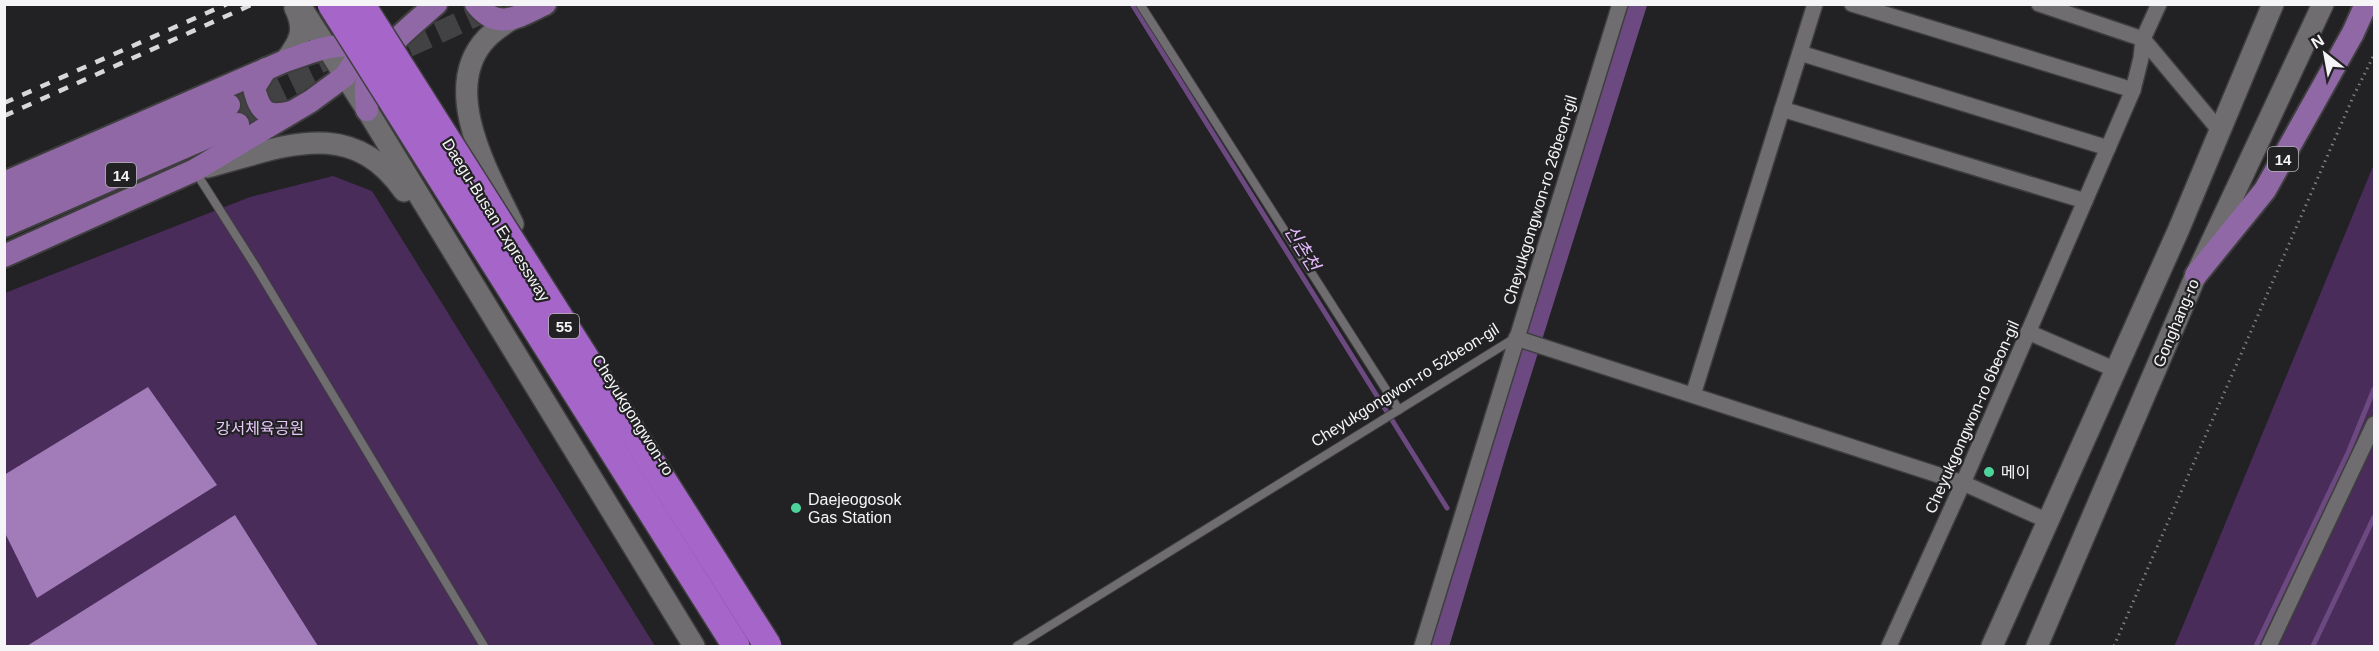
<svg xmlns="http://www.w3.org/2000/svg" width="2379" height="651" font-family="Helvetica,'Noto Sans KR',sans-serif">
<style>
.green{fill:#492c59}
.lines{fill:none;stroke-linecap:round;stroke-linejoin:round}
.stream{stroke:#6c4981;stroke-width:5}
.canal{stroke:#6c4981;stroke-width:18}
.building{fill:#a17cb8}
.primary-tunnel{stroke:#424143;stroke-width:22;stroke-dasharray:22 11;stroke-linecap:butt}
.lane-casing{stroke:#3f3e3f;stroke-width:10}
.street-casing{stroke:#3f3e3f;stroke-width:18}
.secondary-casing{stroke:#3f3e3f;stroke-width:24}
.primary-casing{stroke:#3f3e3f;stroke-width:26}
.path{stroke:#7f7e80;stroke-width:3;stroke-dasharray:1.5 4.5;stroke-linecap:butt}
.lane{stroke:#6f6d70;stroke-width:8}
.street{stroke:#6f6d70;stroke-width:15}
.secondary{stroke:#6f6d70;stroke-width:21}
.primary{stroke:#8f68a5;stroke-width:22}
.rail{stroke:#d8d7d9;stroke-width:4.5;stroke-dasharray:10 10;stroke-linecap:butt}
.highway-bridge-casing{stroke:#3f3e3f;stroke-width:30;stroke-linecap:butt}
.highway-bridge{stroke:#a565c9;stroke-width:27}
.poi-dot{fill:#4cd49b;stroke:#222123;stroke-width:2}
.labels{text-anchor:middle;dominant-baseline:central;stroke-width:4.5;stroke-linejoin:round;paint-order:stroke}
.shield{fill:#222123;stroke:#b6b5b7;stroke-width:1.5}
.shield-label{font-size:15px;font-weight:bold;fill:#f5f4f6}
.street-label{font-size:16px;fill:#f5f4f6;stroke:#222123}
.park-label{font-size:16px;fill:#e6c7f9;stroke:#222123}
.poi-label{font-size:16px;fill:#f5f4f6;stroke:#222123;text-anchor:start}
.water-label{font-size:18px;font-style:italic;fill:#e5bcff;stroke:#222123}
</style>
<rect width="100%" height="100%" fill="#222123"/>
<g class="green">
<polygon points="2374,164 2374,646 2174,646 2177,640"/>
<polygon points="333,176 372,191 655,646 5,646 5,293 250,197"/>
</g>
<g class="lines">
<g class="stream">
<polyline points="1132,4 1447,508"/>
<polyline points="1464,535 1470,545"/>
<polyline points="2256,646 2348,453 2374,389"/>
<polyline points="2313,646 2374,517"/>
</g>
<polyline class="canal" points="1440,646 1499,447 1638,4"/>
</g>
<g class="building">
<polygon points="148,387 217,485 37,598 4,531 4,475"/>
<polygon points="235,515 318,646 27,646"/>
</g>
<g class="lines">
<g class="primary-tunnel">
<polyline points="378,60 501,4"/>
<polyline points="229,105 350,48"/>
<polyline points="238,124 318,87"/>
</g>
<defs>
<g id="lane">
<polyline points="1140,4 1399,410"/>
<polyline points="195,171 256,267 484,646"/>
<polyline points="1017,646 1515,338"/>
</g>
<g id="street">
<polyline points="1852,4 2133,90"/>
<polyline points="2039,4 2143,39 2220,131"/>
<polyline points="1800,53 2108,148"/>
<polyline points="1782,109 2085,201"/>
<polyline points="2028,332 2116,370"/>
<polyline points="1516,338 1963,483 2048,521"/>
<polyline points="1693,395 1815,4"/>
<polyline points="1422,646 1620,4"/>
<polyline points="1889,646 1963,483 2133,90 2141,58 2143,39 2159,4"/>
<polyline points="2269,646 2374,424"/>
</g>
<g id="secondary">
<polyline points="299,4 367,110 694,646"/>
<path d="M 512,19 C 503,25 493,31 486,39 C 439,89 489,174 513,224"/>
<path d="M 285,61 C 300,42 306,30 295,8"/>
<path d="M 207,167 C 282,148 350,114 404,191"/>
<polyline points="1992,646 2178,231 2273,4"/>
<polyline points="2037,646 2196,275 2323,4"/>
</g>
<g id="primary">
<path d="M 476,4 C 498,32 519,16 545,4"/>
<path d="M 266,69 L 254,88 C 260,112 266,118 292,112"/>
<path d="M 367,110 C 367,102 365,93 366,86 C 373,54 413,25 436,4"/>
<path d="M 4,183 L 285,61 C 317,50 336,41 370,48"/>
<polyline points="4,203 229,105"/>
<polyline points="4,226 238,124"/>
<polyline points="4,256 195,170 311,101 345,76 359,55 365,37"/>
<polyline points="2196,275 2265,190 2353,33 2366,4"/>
</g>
</defs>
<use href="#lane" class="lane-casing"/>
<use href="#street" class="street-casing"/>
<use href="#secondary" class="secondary-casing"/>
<use href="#primary" class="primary-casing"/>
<polyline class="path" points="2114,646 2353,97 2374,55"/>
<use href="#lane" class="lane"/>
<use href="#street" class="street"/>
<use href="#secondary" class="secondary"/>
<use href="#primary" class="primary"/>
<g class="rail">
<polyline points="4,103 227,4"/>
<polyline points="4,116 253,4"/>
</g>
<defs>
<g id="highway-bridge">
<polyline points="331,4 736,646"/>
<polyline points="361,4 768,646"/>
</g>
</defs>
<use href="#highway-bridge" class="highway-bridge-casing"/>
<use href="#highway-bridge" class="highway-bridge"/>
</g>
<g class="poi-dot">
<circle cx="1989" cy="472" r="6"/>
<circle cx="796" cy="508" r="6"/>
</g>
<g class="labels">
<g class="shield">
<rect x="2268" y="147" width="30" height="24" rx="4.5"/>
<rect x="106" y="163" width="30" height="24" rx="4.5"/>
<rect x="549" y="314" width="30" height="24" rx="4.5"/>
</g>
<g class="shield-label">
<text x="2283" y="159">14</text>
<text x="121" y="175">14</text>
<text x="564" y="326">55</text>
</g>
<g class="street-label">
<text transform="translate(1540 200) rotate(-73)">Cheyukgongwon-ro 26beon-gil</text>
<text transform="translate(496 220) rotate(58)">Daegu-Busan Expressway</text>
<text transform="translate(2176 323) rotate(-67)">Gonghang-ro</text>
<text transform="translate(1405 385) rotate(-32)">Cheyukgongwon-ro 52beon-gil</text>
<text transform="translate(633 415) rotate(58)">Cheyukgongwon-ro</text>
<text transform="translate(1972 417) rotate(-66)">Cheyukgongwon-ro 6beon-gil</text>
</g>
<g class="park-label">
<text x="260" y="428">강서체육공원</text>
</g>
<g class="poi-label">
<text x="2001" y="472">메이</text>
<text x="808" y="499">Daejeogosok<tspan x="808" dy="18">Gas Station</tspan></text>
</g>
<g class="water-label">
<text transform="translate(1302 248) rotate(58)">신촌천</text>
</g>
</g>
<rect width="2379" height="651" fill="none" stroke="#f5f4f6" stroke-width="12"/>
<g transform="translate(2325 54) rotate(329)" stroke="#222123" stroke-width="4.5" paint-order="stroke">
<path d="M0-4.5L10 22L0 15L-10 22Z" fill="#f5f4f6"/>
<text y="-9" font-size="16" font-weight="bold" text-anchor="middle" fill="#f5f4f6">N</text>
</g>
</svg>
